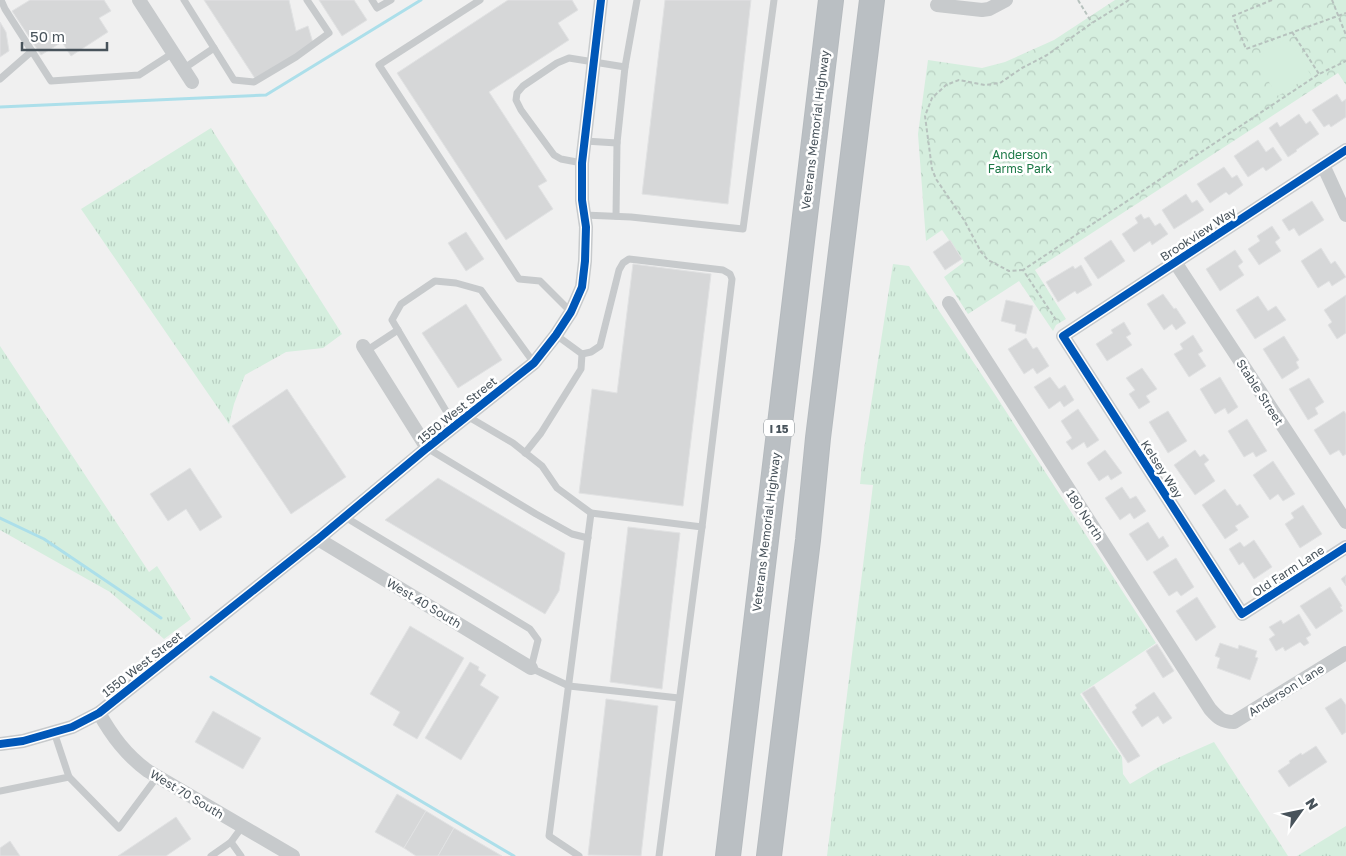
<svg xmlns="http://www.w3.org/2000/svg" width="1346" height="856" font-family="'Golos Text',sans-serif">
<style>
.grass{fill:url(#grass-tufts)}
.forest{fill:url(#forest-crowns)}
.pitch{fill:#d5eede}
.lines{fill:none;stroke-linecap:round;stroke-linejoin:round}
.stream{stroke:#acdfea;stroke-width:3}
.building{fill:#d6d7d8;stroke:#e1e2e3}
.motorway-casing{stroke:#b5babe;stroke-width:26}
.path{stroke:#b7c2be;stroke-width:2;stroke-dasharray:4 2.5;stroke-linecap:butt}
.service{stroke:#c7cacc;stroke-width:7}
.minor{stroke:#c7cacc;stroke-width:14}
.motorway{stroke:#babfc3;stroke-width:24}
.cycleway-casing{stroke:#fff;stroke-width:11}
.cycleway{stroke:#0057b8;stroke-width:8}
.labels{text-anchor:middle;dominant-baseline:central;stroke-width:5;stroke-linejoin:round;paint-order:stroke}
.shield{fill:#fff;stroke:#7f878c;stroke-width:1}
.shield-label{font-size:11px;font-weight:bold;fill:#48535b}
.street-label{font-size:12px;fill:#48535b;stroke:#fff}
.park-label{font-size:12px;fill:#1c7947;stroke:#fff}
</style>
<defs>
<pattern id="grass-tufts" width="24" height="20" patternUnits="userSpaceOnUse" patternTransform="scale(1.25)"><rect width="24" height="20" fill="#d5eede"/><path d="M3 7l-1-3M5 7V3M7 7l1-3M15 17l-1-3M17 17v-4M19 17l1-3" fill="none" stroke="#b8cec1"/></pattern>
<pattern id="forest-crowns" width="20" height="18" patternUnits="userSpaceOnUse" patternTransform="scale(1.25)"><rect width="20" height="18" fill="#d5eede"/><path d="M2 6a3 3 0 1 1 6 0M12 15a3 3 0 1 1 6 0" fill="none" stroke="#b8cec1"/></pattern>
</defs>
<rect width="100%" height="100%" fill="#f0f0f0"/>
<g class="grass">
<polygon points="211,128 342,334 323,348 286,352 245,375 234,404 229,424 81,209"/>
<polygon points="893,264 909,266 994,393 1156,643 1080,694 1122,757 1123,774 1130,784 1162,765 1214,742 1288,856 827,856 873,485 860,484 863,456"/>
<polygon points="0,346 149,572 157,566 191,619 164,639 110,592 0,530"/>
<polygon points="1346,826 1346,856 1297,856"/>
</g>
<polygon class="forest" points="1115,0 1346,0 1346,85 1338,73 1035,270 1066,319 1056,325 1053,331 1019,281 968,314 944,277 964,262 942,230 926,241 918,134 928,60 982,68 1005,62 1054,40"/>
<polygon class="pitch" points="1287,38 1311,75 1278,96 1254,59"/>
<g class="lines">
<g class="stream">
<polyline points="0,107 266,95 421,0"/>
<polyline points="0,518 44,539 161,618"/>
<polyline points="211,677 514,856"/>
</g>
</g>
<g class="building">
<polygon points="30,0 104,0 111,11 99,18 108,32 71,56 62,42 41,55 12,11"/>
<polygon points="204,0 289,0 296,31 308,26 313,43 256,80"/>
<polygon points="319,0 354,0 367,20 342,36"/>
<polygon points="508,0 572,0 578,10 558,23 569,40 489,92 547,181 538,186 553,209 506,240 397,73"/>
<polygon points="665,0 751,0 728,204 642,194"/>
<polygon points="0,22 6,32 9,51 0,57"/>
<polygon points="1337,94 1342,102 1346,99 1346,117 1331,127 1329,124 1324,127 1312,110"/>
<polygon points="1299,114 1306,124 1310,121 1319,134 1296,150 1297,151 1288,157 1269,128 1277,122 1280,127"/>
<polygon points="1258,140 1266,152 1273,147 1282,160 1266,171 1263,167 1248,177 1234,156"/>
<polygon points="1224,167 1232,178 1237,175 1243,185 1229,195 1226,192 1210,203 1197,184"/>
<polygon points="1186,194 1192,203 1197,200 1204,210 1174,229 1162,210"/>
<polygon points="1312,201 1324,220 1299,236 1294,228 1289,231 1282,220"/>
<polygon points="1141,214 1144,219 1149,217 1155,226 1160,223 1168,234 1152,245 1150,241 1134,252 1122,234 1138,223 1135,218"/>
<polygon points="1272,226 1280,238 1275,242 1281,251 1259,265 1248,249 1260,241 1257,236"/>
<polygon points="466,232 484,259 466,271 448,243"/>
<polygon points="950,240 962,259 945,270 933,252"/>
<polygon points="1111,240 1125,261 1098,279 1084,258"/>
<polygon points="1321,248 1331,264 1335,261 1346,277 1332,286 1329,281 1318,288 1301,261"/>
<polygon points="1235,250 1243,262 1238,266 1244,275 1220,291 1206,269"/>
<polygon points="633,264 711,274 683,506 579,493 592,389 617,393"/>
<polygon points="1081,265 1092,285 1077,294 1075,291 1058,302 1046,282 1073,266 1075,269"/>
<polygon points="1163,294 1174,309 1176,308 1186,323 1176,330 1172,324 1164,330 1147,304"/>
<polygon points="1346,295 1346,333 1337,339 1328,325 1332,322 1324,310"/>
<polygon points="1258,296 1268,311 1276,306 1286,320 1255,339 1236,310"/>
<polygon points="1006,300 1033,306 1026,334 1015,331 1016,325 1001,321"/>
<polygon points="466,304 502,360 458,388 422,333"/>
<polygon points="1124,322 1131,334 1126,337 1132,345 1107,361 1096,344 1113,333 1111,330"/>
<polygon points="1193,335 1203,351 1198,354 1206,366 1189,377 1174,354 1183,349 1180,344"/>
<polygon points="1284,336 1299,360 1296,362 1299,368 1282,379 1263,349"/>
<polygon points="1026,338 1033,349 1037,347 1049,366 1037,374 1033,368 1024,374 1008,349"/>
<polygon points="1142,368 1157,389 1146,396 1150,402 1139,409 1129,394 1135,390 1126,378"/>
<polygon points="1050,377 1059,389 1065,385 1074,400 1064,407 1060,401 1049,409 1034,387"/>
<polygon points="1220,377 1238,407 1228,414 1225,408 1215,414 1200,389"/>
<polygon points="1309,378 1324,402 1315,408 1318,414 1308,420 1289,389"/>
<polygon points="287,389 346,477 291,514 232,426"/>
<polygon points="1078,409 1099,440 1087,448 1084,442 1072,450 1066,442 1072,438 1061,421"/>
<polygon points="1168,411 1187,441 1168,453 1149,422"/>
<polygon points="1344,411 1346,414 1346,454 1343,456 1339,450 1330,455 1314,430"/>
<polygon points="1247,419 1267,451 1256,457 1253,452 1244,457 1228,431"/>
<polygon points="1105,450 1122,473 1111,480 1108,475 1099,481 1087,463"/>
<polygon points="1195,450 1200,457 1204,454 1209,460 1204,464 1215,481 1195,495 1174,465"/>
<polygon points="1273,461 1295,494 1283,501 1278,494 1270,500 1253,475"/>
<polygon points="190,468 222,517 200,531 186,509 168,521 150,494"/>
<polygon points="438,478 565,553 559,591 545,614 385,520"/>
<polygon points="1122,487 1130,499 1136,496 1146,511 1134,519 1130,513 1120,520 1105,498"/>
<polygon points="1225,489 1237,506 1240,504 1249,517 1235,526 1238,530 1225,539 1202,505"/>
<polygon points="1303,505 1322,534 1300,548 1285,524 1294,518 1291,513"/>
<polygon points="1148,522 1159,539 1163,536 1169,546 1147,561 1129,534"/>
<polygon points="628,527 680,533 662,689 610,682"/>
<polygon points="1254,540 1272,567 1254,579 1243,562 1239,565 1229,549 1240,542 1244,547"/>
<polygon points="1176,558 1194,587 1181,596 1177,591 1169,596 1153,572"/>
<polygon points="1346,575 1346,586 1341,579"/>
<polygon points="1330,587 1342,606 1340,607 1343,611 1316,629 1300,606"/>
<polygon points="1197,597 1216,627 1196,641 1176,611"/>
<polygon points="1299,614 1311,635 1306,638 1309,643 1304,646 1300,642 1285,651 1283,647 1276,651 1269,639 1275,635 1269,627 1281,620 1283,624"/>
<polygon points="410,626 464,658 417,739 393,725 400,712 370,694"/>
<polygon points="1220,643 1238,649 1239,645 1257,651 1255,657 1258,658 1250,680 1217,668 1220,658 1215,656"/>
<polygon points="1157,644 1174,671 1163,678 1146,651"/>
<polygon points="470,662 479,667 478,670 486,675 480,685 499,697 461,760 425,738"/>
<polygon points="1094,686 1140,756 1128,763 1082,693"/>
<polygon points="1154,692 1172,718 1163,724 1158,716 1142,727 1132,712 1137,708 1135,705"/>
<polygon points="1341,698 1346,705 1346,732 1342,735 1325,708"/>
<polygon points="606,699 658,706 641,856 588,855"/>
<polygon points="213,711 261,738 243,769 195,742"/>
<polygon points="1316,746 1327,762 1289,787 1278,771 1290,763 1289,761 1301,753 1302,755"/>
<polygon points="397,794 426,811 404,848 375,832"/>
<polygon points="426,811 454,828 438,856 416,856 404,848"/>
<polygon points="176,817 191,839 166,856 118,856"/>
<polygon points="454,828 502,856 438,856"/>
<polygon points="10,841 20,856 0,856 0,848"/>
</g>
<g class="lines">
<defs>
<g id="motorway">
<polyline points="728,856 831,0"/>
<polyline points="769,856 808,540 818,438 872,0"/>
</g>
</defs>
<use href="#motorway" class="motorway-casing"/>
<g class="path">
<polyline points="1078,0 1092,23"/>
<polyline points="1272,0 1233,16 1246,49 1346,13"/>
<polyline points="1332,0 1346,35"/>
<polyline points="1292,32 1319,74"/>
<polyline points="1023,270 1009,271 988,260 981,252 964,220 936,179 932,169 925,116 932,98 946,85 959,80 985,85 1000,83 1022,68 1047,55 1092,23 1129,0"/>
<polyline points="1056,320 1023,270 1319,74 1346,61"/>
</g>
<g class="service">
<polyline points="1,0 5,9 51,81 139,75 173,53"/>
<polyline points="184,0 234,80 254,82 296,57 329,33 307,0"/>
<polyline points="372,0 377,8 391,0"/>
<polyline points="480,0 379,65 519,279 540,281 571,312"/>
<polyline points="183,69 214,48"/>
<polyline points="0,79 32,51"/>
<polyline points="585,141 617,143 625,67"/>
<polyline points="582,163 561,159 554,155 521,110 516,100 517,93 523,86 557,63 569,58 625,67 637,0"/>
<polyline points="584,215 631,217 743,229 774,0"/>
<polyline points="616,216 617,143"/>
<polyline points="366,351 398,330"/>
<polyline points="582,354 591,352 600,346 619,270 623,263 629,259 723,270 730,274 732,279 702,527"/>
<polyline points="467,416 513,443 542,466 557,488 591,513"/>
<polyline points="455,426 392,320 401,304 435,281 456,283 481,290 534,363"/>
<polyline points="427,448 536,514 572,534 588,538"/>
<polyline points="525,453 541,433 581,369 582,354 556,335"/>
<polyline points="345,517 530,629 538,640 531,668 569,686 679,698"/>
<polyline points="69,777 119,828 157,777"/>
<polyline points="0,791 69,777 54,732"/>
<polyline points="231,842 241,856"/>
<polyline points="211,856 231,842 242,827"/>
<polyline points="579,856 549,836 591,513 702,527 659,856"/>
</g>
<g class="minor">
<polyline points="139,0 192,82"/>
<polyline points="937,5 982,10 989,9 1006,0"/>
<polyline points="1346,150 1063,336 1242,614 1346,547"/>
<polyline points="1323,165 1346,215"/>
<polyline points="1175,262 1346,522"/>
<path d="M 949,303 L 1210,709 C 1218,718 1222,722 1234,722 L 1346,653"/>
<polyline points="363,346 427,448"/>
<polyline points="318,539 531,668"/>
<path d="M 99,713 C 112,736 126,755 148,771 L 293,856"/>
<polyline points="0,744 23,741 72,727 99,713 318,539 427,448 534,363 556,335 571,312 582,287 585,261 586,227 582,200 582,163 601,0"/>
</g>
<use href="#motorway" class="motorway"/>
<defs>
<g id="cycleway">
<polyline points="1346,150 1063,336 1242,614 1346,547"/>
<polyline points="0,744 23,741 72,727 99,713 318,539 427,448 534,363 556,335 571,312 582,287 585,261 586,227 582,200 582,163 601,0"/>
</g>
</defs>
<use href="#cycleway" class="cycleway-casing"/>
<use href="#cycleway" class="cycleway"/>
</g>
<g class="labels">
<rect class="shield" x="764" y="419.5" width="30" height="17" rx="4"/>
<g class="shield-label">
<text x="779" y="428">I 15</text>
</g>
<g class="street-label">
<text transform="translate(815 130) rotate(-83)">Veterans Memorial Highway</text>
<text transform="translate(1198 234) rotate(-33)">Brookview Way</text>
<text transform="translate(1260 392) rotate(57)">Stable Street</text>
<text transform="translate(457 410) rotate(-39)">1550 West Street</text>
<text transform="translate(1162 469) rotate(57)">Kelsey Way</text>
<text transform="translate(1085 515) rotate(57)">180 North</text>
<text transform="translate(766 532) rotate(-83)">Veterans Memorial Highway</text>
<text transform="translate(1288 571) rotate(-33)">Old Farm Lane</text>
<text transform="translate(424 603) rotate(31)">West 40 South</text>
<text transform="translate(142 664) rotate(-38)">1550 West Street</text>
<text transform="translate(1286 690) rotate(-32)">Anderson Lane</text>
<text transform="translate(187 794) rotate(31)">West 70 South</text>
</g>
<g class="park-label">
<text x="1020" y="154">Anderson<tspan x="1020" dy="14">Farms Park</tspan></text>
</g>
</g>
<g transform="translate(1301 811) rotate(57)" stroke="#ffffff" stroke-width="4" paint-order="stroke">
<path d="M0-4L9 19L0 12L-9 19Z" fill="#48535b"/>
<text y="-8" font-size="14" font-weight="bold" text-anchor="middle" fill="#48535b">N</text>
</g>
<path d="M22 42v8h85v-8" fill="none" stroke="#48535b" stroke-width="2.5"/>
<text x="30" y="42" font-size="15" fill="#48535b" stroke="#ffffff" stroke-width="4" paint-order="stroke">50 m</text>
</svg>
